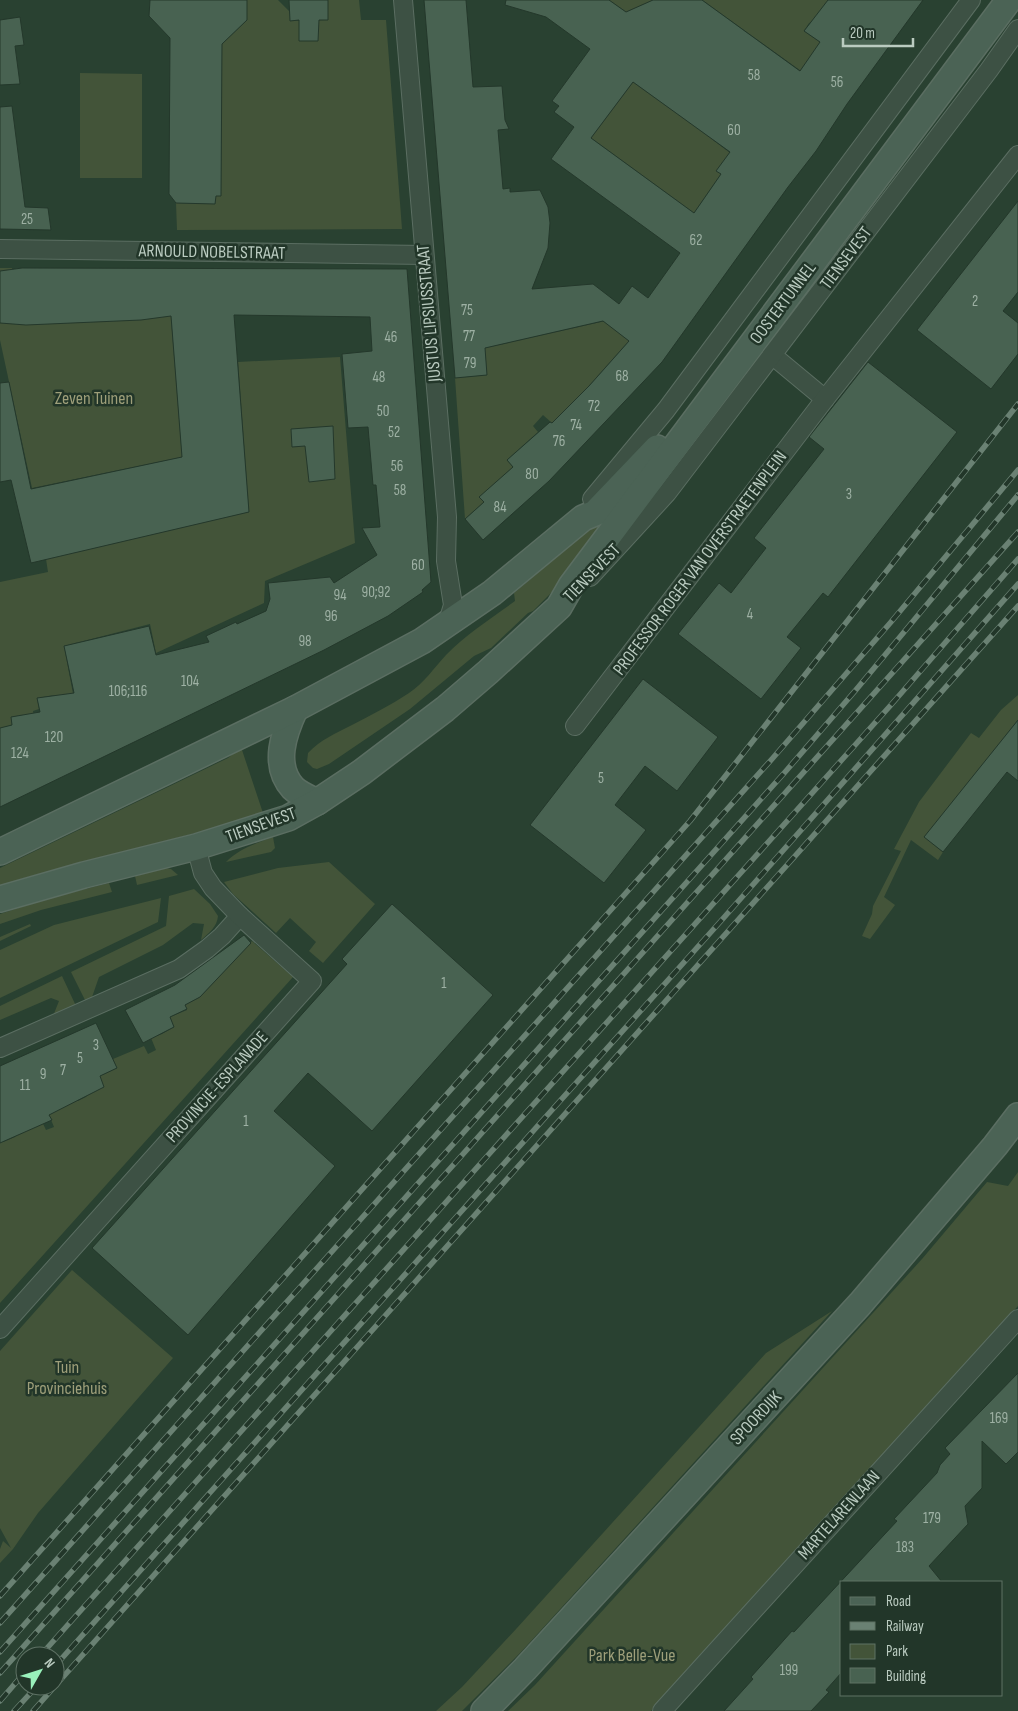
<svg xmlns="http://www.w3.org/2000/svg" width="1018" height="1711" font-family="'Sofia Sans Condensed',sans-serif">
<style>
.green{fill:#435439}
.building{fill:#486251;stroke:#24382b;fill-rule:evenodd}
.lines{fill:none;stroke-linecap:round;stroke-linejoin:round}
.street-casing{stroke:#5b6e62;stroke-width:20}
.secondary-casing{stroke:#5b6e62;stroke-width:28}
.street{stroke:#3d5144;stroke-width:18}
.secondary{stroke:#4b6355;stroke-width:25}
.rail-casing{stroke:#6a8173;stroke-width:5.5}
.rail{stroke:#223629;stroke-width:4;stroke-dasharray:11;stroke-linecap:butt}
.labels{text-anchor:middle;dominant-baseline:central;stroke-width:5;stroke-linejoin:round;paint-order:stroke}
.number-label{font-size:15px;fill:#9eb1a4}
.street-label{font-size:18px;fill:#bacbc0;stroke:#223629}
.park-label{font-size:18px;fill:#9e9f7a;stroke:#223629}
</style>
<rect width="100%" height="100%" fill="#294131"/>
<g class="green">
<polygon points="247,0 278,0 290,12 291,21 327,20 328,0 359,0 361,20 386,20 402,229 177,230 176,203 215,204 216,196 221,196 222,44 247,20"/>
<polygon points="609,0 653,0 626,12"/>
<polygon points="702,0 851,0 809,23 804,31 831,50 801,71"/>
<polygon points="80,73 142,74 142,178 80,178"/>
<polygon points="633,82 713,139 713,140 730,153 717,171 721,174 694,213 591,138"/>
<polygon points="0,268 12,268 25,324 139,269 167,268 182,457 32,488 0,340"/>
<polygon points="605,321 629,341 589,386 552,423 543,415 533,426 538,432 507,460 514,468 480,497 484,502 465,519 455,378 487,375 485,348"/>
<polygon points="340,357 355,543 265,581 264,603 156,653 150,624 64,646 74,699 56,703 55,695 37,698 39,709 33,711 34,717 24,722 22,715 11,717 12,725 4,727 7,740 0,743 0,582 48,572 46,559 249,512 238,362"/>
<path d="M 641,477 L 556,588 L 533,611 L 528,613 L 491,648 L 474,656 L 410,709 L 329,764 L 317,769 L 313,768 L 307,762 L 308,753 C 320,740 336,733 352,725 C 371,715 391,705 409,693 C 424,683 434,668 446,655 C 466,634 492,618 515,601 L 514,593 L 579,538 Z"/>
<polygon points="1018,695 1018,720 925,837 943,852 938,860 911,840 884,897 895,905 870,939 862,936 872,914 873,906 901,851 894,849 919,802 971,733 979,738 1001,710"/>
<polygon points="239,749 242,750 263,813 215,828 28,877 0,886 0,868 228,758"/>
<path d="M 273,837 L 275,848 L 271,852 L 226,862 C 238,849 257,843 273,837 Z"/>
<polygon points="329,862 375,904 323,963 309,951 316,942 290,918 276,933 233,894 224,882 278,868"/>
<polygon points="166,868 171,869 178,875 137,885 135,876"/>
<polygon points="109,883 112,892 41,910 0,924 0,914 46,899"/>
<path d="M 194,889 L 210,904 L 218,916 C 217,927 209,933 201,940 L 204,924 L 193,923 L 163,945 L 99,977 L 91,1000 L 86,1002 L 71,972 L 166,926 L 169,896 Z"/>
<polygon points="161,898 158,922 0,998 0,950 54,925"/>
<polygon points="30,924 31,926 0,941 0,937"/>
<polygon points="252,941 293,977 0,1303 0,1135 3,1142 15,1137 37,1111 46,1130 54,1127 47,1110 75,1095 78,1101 86,1097 100,1076 117,1068 113,1059 144,1046 148,1054 156,1050 151,1038 162,1034 174,1027 170,1017 187,1010 185,1005 200,997"/>
<polygon points="62,976 76,1006 53,1016 59,1001 51,998 0,1020 0,1006"/>
<polygon points="1018,1172 1018,1306 651,1711 508,1711 535,1685 922,1259 987,1182 1008,1186"/>
<polygon points="72,1270 173,1358 38,1513 13,1549 0,1563 0,1549 3,1541 11,1548 0,1528 0,1351"/>
<polygon points="832,1311 521,1652 462,1711 436,1711 462,1687 517,1628 766,1353"/>
</g>
<g class="building">
<polygon points="150,0 247,0 247,20 222,44 221,196 216,196 215,204 176,203 169,194 170,38 149,16"/>
<polygon points="289,0 328,0 328,20 319,20 318,41 299,41 299,20 290,21"/>
<path d="M 424,0 L 466,0 L 473,87 L 502,86 L 505,120 L 509,129 L 498,130 L 503,189 L 510,188 L 510,192 L 540,190 L 548,207 L 550,223 L 548,248 L 532,289 L 593,284 L 619,304 L 632,286 L 648,298 L 680,253 L 551,159 L 574,127 L 554,112 L 559,106 L 552,101 L 590,49 L 546,17 L 505,5 L 506,0 L 609,0 L 626,12 L 653,0 L 702,0 L 800,71 L 820,42 L 804,31 L 828,0 L 923,0 L 847,104 L 816,151 L 788,187 L 662,362 L 549,481 L 483,540 L 465,519 L 484,502 L 479,497 L 513,467 L 507,460 L 550,422 L 552,423 L 589,386 L 629,341 L 603,321 L 485,348 L 487,375 L 455,378 ZM 633,82 L 730,152 L 716,171 L 721,174 L 694,213 L 591,138 Z"/>
<polygon points="20,17 24,45 15,46 20,84 0,85 0,20"/>
<polygon points="12,106 25,207 48,208 51,230 0,229 0,107"/>
<polygon points="1018,201 1018,292 1003,311 1018,323 1018,354 991,389 917,330"/>
<polygon points="22,268 407,269 431,582 422,590 423,592 388,616 324,650 0,807 0,728 12,725 11,717 40,712 37,698 74,693 64,646 149,626 156,655 209,642 206,636 236,622 237,624 266,611 270,599 268,583 330,577 334,583 377,555 362,528 380,527 376,485 373,485 368,427 348,428 342,354 372,351 370,317 234,315 249,512 31,563 11,480 0,482 0,383 9,382 31,489 182,457 171,316 141,320 26,325 0,323 0,271"/>
<polygon points="868,362 957,432 828,597 823,593 787,637 801,648 761,699 678,634 719,583 731,593 766,548 754,538 824,449 809,437"/>
<polygon points="333,426 335,479 309,482 305,446 292,447 291,429"/>
<polygon points="643,679 718,737 677,791 645,766 615,805 646,830 604,883 530,825"/>
<polygon points="1018,720 1018,781 1007,772 943,852 924,837"/>
<polygon points="392,904 493,995 372,1131 308,1073 274,1111 335,1166 188,1335 92,1248 347,964 342,959"/>
<polygon points="244,935 251,943 200,997 185,1005 187,1009 170,1017 174,1027 143,1043 125,1010 175,985"/>
<polygon points="96,1023 117,1068 100,1076 104,1087 49,1115 52,1120 0,1143 0,1066"/>
<polygon points="1018,1373 1018,1452 1006,1464 982,1441 982,1488 965,1506 968,1524 929,1566 942,1582 842,1582 842,1672 826,1690 829,1692 811,1711 724,1711 753,1679 751,1677 792,1631 794,1632 897,1521 894,1519 937,1473 940,1465 950,1454 945,1448"/>
</g>
<g class="lines">
<defs>
<g id="street">
<polyline points="403,0 447,517 446,561 453,605 447,625"/>
<polyline points="0,249 424,255"/>
<polyline points="772,355 825,399"/>
<polyline points="592,499 666,410 971,0"/>
<polyline points="590,577 667,493 989,70 1018,29"/>
<polyline points="575,726 825,399 1018,155"/>
<polyline points="0,1048 179,969 207,949 222,936 240,916"/>
<polyline points="0,1329 312,981 240,916 213,888 203,873 196,847"/>
<polyline points="662,1711 1018,1319"/>
</g>
<g id="secondary">
<path d="M 295,709 C 284,733 272,765 293,788 C 299,794 309,798 317,802"/>
<polyline points="0,852 295,709 422,641 492,593 583,518 595,513 657,448"/>
<polyline points="0,899 84,875 196,847 288,818 317,802 362,772 445,709 488,672 559,607 571,586 1009,0"/>
<polyline points="484,1711 525,1669 860,1304 995,1146 1018,1116"/>
</g>
</defs>
<use href="#street" class="street-casing"/>
<use href="#secondary" class="secondary-casing"/>
<use href="#street" class="street"/>
<use href="#secondary" class="secondary"/>
<defs>
<g id="rail">
<polyline points="0,1596 690,821 1018,404"/>
<polyline points="0,1623 772,759 891,622 1018,470"/>
<polyline points="0,1652 786,771 855,691 1018,495"/>
<polyline points="40,1656 890,706 1018,559"/>
<polyline points="55,1666 720,922 1018,584"/>
<polyline points="0,1673 1018,532"/>
<polyline points="55,1686 1018,606"/>
<polyline points="0,1701 25,1672"/>
<polyline points="14,1711 37,1686"/>
<polyline points="33,1711 55,1686"/>
</g>
</defs>
<use href="#rail" class="rail-casing"/>
<use href="#rail" class="rail"/>
</g>
<g class="labels">
<g class="number-label">
<text x="754" y="75">58</text>
<text x="837" y="82">56</text>
<text x="734" y="130">60</text>
<text x="27" y="219">25</text>
<text x="696" y="240">62</text>
<text x="975" y="301">2</text>
<text x="467" y="310">75</text>
<text x="469" y="336">77</text>
<text x="391" y="337">46</text>
<text x="470" y="363">79</text>
<text x="622" y="376">68</text>
<text x="379" y="377">48</text>
<text x="594" y="406">72</text>
<text x="383" y="411">50</text>
<text x="576" y="425">74</text>
<text x="394" y="432">52</text>
<text x="559" y="441">76</text>
<text x="397" y="466">56</text>
<text x="532" y="474">80</text>
<text x="400" y="490">58</text>
<text x="849" y="494">3</text>
<text x="500" y="507">84</text>
<text x="418" y="565">60</text>
<text x="376" y="592">90;92</text>
<text x="340" y="595">94</text>
<text x="750" y="614">4</text>
<text x="331" y="616">96</text>
<text x="305" y="641">98</text>
<text x="190" y="681">104</text>
<text x="128" y="691">106;116</text>
<text x="54" y="737">120</text>
<text x="20" y="753">124</text>
<text x="601" y="778">5</text>
<text x="444" y="983">1</text>
<text x="96" y="1045">3</text>
<text x="80" y="1058">5</text>
<text x="63" y="1070">7</text>
<text x="43" y="1074">9</text>
<text x="25" y="1085">11</text>
<text x="246" y="1121">1</text>
<text x="999" y="1418">169</text>
<text x="932" y="1518">179</text>
<text x="905" y="1547">183</text>
<text x="789" y="1670">199</text>
</g>
<g class="street-label">
<text transform="translate(212 252) rotate(1)">ARNOULD NOBELSTRAAT</text>
<text transform="translate(846 258) rotate(-53)">TIENSEVEST</text>
<text transform="translate(783 303) rotate(-53)">OOSTERTUNNEL</text>
<text transform="translate(429 313) rotate(-95)">JUSTUS LIPSIUSSTRAAT</text>
<text transform="translate(700 563) rotate(-53)">PROFESSOR ROGER VAN OVERSTRAETENPLEIN</text>
<text transform="translate(592 573) rotate(-46)">TIENSEVEST</text>
<text transform="translate(261 825) rotate(-20)">TIENSEVEST</text>
<text transform="translate(217 1087) rotate(-48)">PROVINCIE-ESPLANADE</text>
<text transform="translate(756 1418) rotate(-47)">SPOORDIJK</text>
<text transform="translate(839 1515) rotate(-48)">MARTELARENLAAN</text>
</g>
<g class="park-label">
<text x="94" y="398">Zeven Tuinen</text>
<text x="67" y="1367">Tuin<tspan x="67" dy="21">Provinciehuis</tspan></text>
<text x="632" y="1655">Park Belle-Vue</text>
</g>
</g>
<rect x="840" y="1581" width="162" height="115" fill="#223629" stroke="#5f7265"/>
<rect x="850" y="1597" width="25" height="8" fill="#4b6355" stroke="#5f7265"/>
<text x="886" y="1606" font-size="15" fill="#bacbc0">Road</text>
<rect x="850" y="1622" width="25" height="8" fill="#6a8173" stroke="#5f7265"/>
<text x="886" y="1631" font-size="15" fill="#bacbc0">Railway</text>
<rect x="850" y="1644" width="25" height="15" fill="#435439" stroke="#5f7265"/>
<text x="886" y="1656" font-size="15" fill="#bacbc0">Park</text>
<rect x="850" y="1668" width="25" height="15" fill="#486251" stroke="#5f7265"/>
<text x="886" y="1681" font-size="15" fill="#bacbc0">Building</text>
<g transform="translate(40 1671) rotate(51)"><circle r="24" fill="#223629" stroke="#5f7265"/>
<path d="M0-4L9 19L0 12L-9 19Z" fill="#99f1bb"/>
<text y="-8" font-size="14" font-weight="bold" text-anchor="middle" fill="#bacbc0">N</text>
</g>
<path d="M843 38v8h70v-8" fill="none" stroke="#bacbc0" stroke-width="2.5"/>
<text x="850" y="38" font-size="15" fill="#bacbc0" stroke="#223629" stroke-width="4" paint-order="stroke">20 m</text>
</svg>
